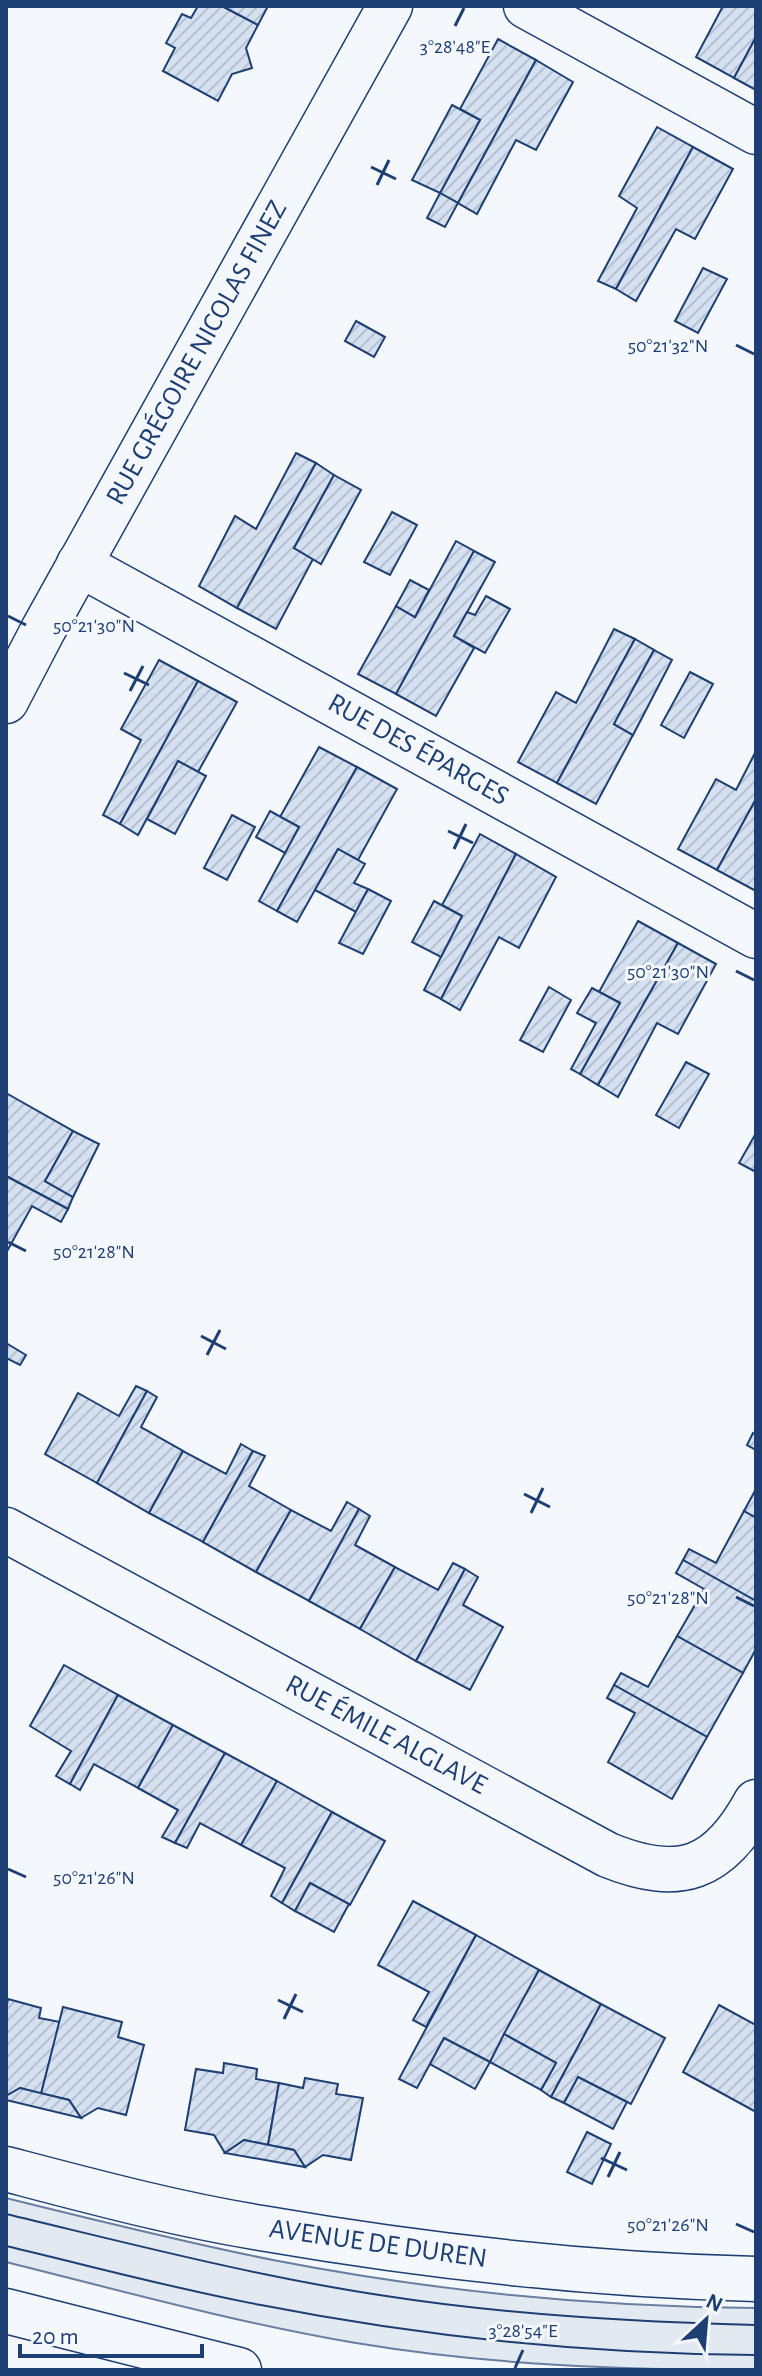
<svg xmlns="http://www.w3.org/2000/svg" width="762" height="2376" font-family="'Alegreya Sans',sans-serif">
<style>
.green{fill:#e3e9f0;stroke:#687fa3;stroke-width:2}
.building{fill:url(#building-hatch);stroke:#1d3f73;stroke-width:2}
.lines{fill:none;stroke-linecap:round;stroke-linejoin:round}
.minor-casing{stroke:#1d3f73;stroke-width:47}
.major-casing{stroke:#1d3f73;stroke-width:47}
.minor{stroke:#f4f7fb;stroke-width:44}
.major{stroke:#f4f7fb;stroke-width:44}
.tram{stroke:#1d3f73;stroke-width:2}
.ticks{fill:none;stroke:#1d3f73;stroke-width:3}
.labels{text-anchor:middle;dominant-baseline:central;stroke-width:6;stroke-linejoin:round;paint-order:stroke}
.street-label{font-size:28px;fill:#1d3f73;stroke:#f4f7fb}
.ticks-label{font-size:20px;text-anchor:middle;fill:#1d3f73;stroke:#f4f7fb;stroke-width:6;stroke-linejoin:round;paint-order:stroke}
</style>
<defs>
<pattern id="building-hatch" width="6" height="6" patternUnits="userSpaceOnUse" patternTransform="scale(2)"><rect width="6" height="6" fill="#d5e0f0"/><path d="M-1 1l2-2M0 6l6-6M5 7l2-2" fill="none" stroke="#b6c1d1"/></pattern>
</defs>
<rect width="100%" height="100%" fill="#f4f7fb"/>
<path class="green" d="M 6,2198 C 95,2220 183,2242 273,2260 C 432,2291 594,2307 756,2308 L 756,2370 C 622,2370 488,2365 356,2343 C 238,2323 122,2291 6,2262 Z"/>
<g class="building">
<polygon points="198,6 222,6 258,25 246,48 252,68 232,74 218,101 163,71 175,48 166,43 182,14 191,18"/>
<polygon points="222,6 268,6 258,25"/>
<polygon points="723,6 756,6 756,37 734,78 696,57"/>
<polygon points="756,37 756,90 734,78"/>
<polygon points="498,39 536,60 458,203 440,193 480,120 460,109"/>
<polygon points="536,60 573,82 536,150 516,140 477,214 458,203"/>
<polygon points="452,105 480,120 440,193 412,180"/>
<polygon points="657,127 693,147 616,289 598,281 637,208 619,196"/>
<polygon points="693,147 733,169 695,239 676,229 636,301 616,289"/>
<polygon points="440,193 458,203 445,227 427,218"/>
<polygon points="703,268 727,279 698,333 675,321"/>
<polygon points="356,321 385,337 374,357 345,341"/>
<polygon points="296,453 316,463 237,608 199,586 235,516 256,529"/>
<polygon points="316,463 334,475 294,548 313,559 276,629 237,608"/>
<polygon points="334,475 361,490 321,564 294,548"/>
<polygon points="392,512 417,525 390,575 364,562"/>
<polygon points="456,541 474,551 396,694 358,674 396,606 415,617"/>
<polygon points="474,551 495,562 454,636 474,648 436,716 396,694"/>
<polygon points="410,580 429,590 415,617 396,606"/>
<polygon points="486,596 510,609 485,653 454,636 467,612 475,615"/>
<polygon points="614,629 635,639 557,783 518,762 556,692 576,703"/>
<polygon points="635,639 654,650 614,724 633,735 596,804 557,783"/>
<polygon points="654,650 672,660 633,735 614,724"/>
<polygon points="159,660 198,681 120,824 103,815 141,740 121,729"/>
<polygon points="690,672 713,684 684,738 661,725"/>
<polygon points="198,681 237,702 198,772 178,761 138,835 120,824"/>
<polygon points="319,747 357,767 277,911 259,901 299,827 280,817"/>
<polygon points="756,751 756,799 717,870 678,849 716,779 736,790"/>
<polygon points="178,761 206,776 175,834 147,819"/>
<polygon points="357,767 397,789 358,860 338,849 297,922 277,911"/>
<polygon points="756,799 756,891 717,870"/>
<polygon points="270,811 299,827 285,853 256,837"/>
<polygon points="232,815 255,827 227,880 204,868"/>
<polygon points="480,834 516,854 441,999 424,990 462,916 442,905"/>
<polygon points="338,849 365,864 354,883 368,889 356,912 315,890"/>
<polygon points="516,854 556,877 519,948 499,937 460,1010 441,999"/>
<polygon points="368,889 391,901 363,954 339,943"/>
<polygon points="434,901 462,916 441,957 412,942"/>
<polygon points="638,921 678,943 598,1085 580,1074 620,1003 599,992"/>
<polygon points="678,943 716,964 678,1034 657,1023 618,1097 598,1085"/>
<polygon points="549,987 571,1000 543,1052 520,1040"/>
<polygon points="592,988 620,1003 580,1074 571,1069 596,1023 577,1013"/>
<polygon points="686,1062 709,1074 679,1128 656,1115"/>
<polygon points="6,1093 73,1131 45,1181 73,1197 68,1209 6,1176"/>
<polygon points="73,1131 99,1144 73,1197 45,1181"/>
<polygon points="756,1133 756,1172 739,1163"/>
<polygon points="6,1176 68,1209 61,1222 32,1206 6,1253"/>
<polygon points="6,1343 26,1355 20,1365 6,1358"/>
<polygon points="136,1386 147,1391 97,1483 45,1454 78,1393 119,1416"/>
<polygon points="147,1391 157,1397 141,1427 183,1451 149,1513 97,1483"/>
<polygon points="753,1433 756,1435 756,1450 747,1445"/>
<polygon points="241,1444 253,1451 203,1542 149,1513 183,1451 226,1474"/>
<polygon points="253,1451 265,1456 249,1486 291,1510 256,1572 203,1542"/>
<polygon points="756,1489 756,1518 744,1511"/>
<polygon points="347,1502 359,1509 309,1601 256,1572 291,1510 331,1531"/>
<polygon points="359,1509 370,1516 355,1545 395,1567 360,1629 309,1601"/>
<polygon points="744,1511 756,1518 756,1601 683,1560 689,1549 716,1563"/>
<polygon points="683,1560 756,1601 756,1649 743,1673 677,1636 704,1589 676,1573"/>
<polygon points="453,1563 465,1569 416,1661 360,1629 395,1567 438,1590"/>
<polygon points="465,1569 478,1577 463,1605 503,1627 470,1690 416,1661"/>
<polygon points="677,1636 743,1673 707,1737 614,1685 621,1673 648,1687"/>
<polygon points="64,1665 118,1695 70,1784 56,1776 71,1751 30,1726"/>
<polygon points="614,1685 707,1737 672,1799 608,1762 635,1713 607,1698"/>
<polygon points="118,1695 173,1725 138,1788 94,1764 80,1790 70,1784"/>
<polygon points="173,1725 225,1753 175,1843 162,1837 178,1810 138,1788"/>
<polygon points="225,1753 277,1781 241,1845 200,1823 187,1848 175,1843"/>
<polygon points="277,1781 332,1812 282,1903 271,1896 285,1868 241,1845"/>
<polygon points="332,1812 385,1841 350,1905 310,1883 295,1911 282,1903"/>
<polygon points="310,1883 349,1904 334,1932 295,1911"/>
<polygon points="413,1901 476,1935 426,2027 413,2020 429,1992 378,1965"/>
<polygon points="476,1935 539,1970 490,2062 444,2038 417,2088 399,2079"/>
<polygon points="539,1970 601,2004 551,2097 541,2090 556,2063 504,2034"/>
<polygon points="8,1999 41,2008 39,2018 60,2022 41,2094 20,2088 6,2096 6,2009"/>
<polygon points="601,2004 665,2038 631,2104 578,2077 564,2103 551,2097"/>
<polygon points="719,2005 756,2025 756,2112 683,2072"/>
<polygon points="63,2007 122,2022 118,2037 144,2045 126,2115 98,2108 81,2118 69,2100 41,2094"/>
<polygon points="504,2034 556,2063 541,2090 490,2062"/>
<polygon points="444,2038 490,2062 475,2089 430,2064"/>
<polygon points="224,2063 257,2069 256,2079 279,2083 268,2145 244,2140 225,2153 214,2135 185,2130 196,2069 223,2073"/>
<polygon points="578,2077 627,2102 613,2129 564,2103"/>
<polygon points="305,2078 338,2084 336,2094 363,2098 351,2160 323,2155 305,2167 294,2150 268,2145 279,2083 303,2088"/>
<polygon points="20,2088 69,2100 81,2118 6,2100 6,2096"/>
<polygon points="587,2132 611,2144 592,2184 567,2172"/>
<polygon points="244,2140 294,2150 305,2167 225,2153"/>
</g>
<g class="lines">
<defs>
<g id="minor">
<polyline points="526,6 756,132"/>
<polyline points="79,564 756,936"/>
<path d="M 6,1530 L 608,1855 C 680,1884 719,1870 756,1802"/>
<path d="M 6,2169 C 90,2191 175,2214 261,2228 C 424,2256 590,2275 756,2279"/>
<polyline points="6,2311 239,2370"/>
</g>
<polyline id="major" points="6,701 43,630 390,6"/>
</defs>
<use href="#minor" class="minor-casing"/>
<use href="#major" class="major-casing"/>
<use href="#minor" class="minor"/>
<use href="#major" class="major"/>
<g class="tram">
<path d="M 6,2214 C 132,2244 258,2277 386,2296 C 508,2315 633,2322 756,2325"/>
<path d="M 6,2246 C 91,2266 175,2289 261,2305 C 424,2337 589,2354 756,2355"/>
</g>
</g>
<path class="ticks" d="M 455,26 L 464,8M 371,167 L 396,179M 377,185 L 389,160M 736,345 L 754,354M 8,616 L 26,625M 124,673 L 149,685M 130,691 L 143,666M 448,831 L 473,843M 454,849 L 466,824M 736,971 L 754,980M 8,1242 L 26,1251M 201,1336 L 226,1349M 207,1355 L 220,1330M 524,1494 L 550,1507M 531,1513 L 543,1488M 736,1597 L 754,1606M 8,1869 L 26,1877M 278,2000 L 303,2012M 284,2019 L 296,1994M 601,2158 L 627,2170M 608,2177 L 620,2152M 736,2224 L 754,2232M 515,2368 L 523,2350"/>
<g class="labels">
<g class="street-label">
<text transform="translate(197 353) rotate(-61)">RUE GRÉGOIRE NICOLAS FINEZ</text>
<text transform="translate(418 750) rotate(29)">RUE DES ÉPARGES</text>
<text transform="translate(386 1735) rotate(28)">RUE ÉMILE ALGLAVE</text>
<text transform="translate(378 2244) rotate(8)">AVENUE DE DUREN</text>
</g>
</g>
<g class="ticks-label">
<text x="455" y="53">3°28'48"E</text>
<text x="668" y="352">50°21'32"N</text>
<text x="94" y="632">50°21'30"N</text>
<text x="668" y="978">50°21'30"N</text>
<text x="94" y="1258">50°21'28"N</text>
<text x="668" y="1604">50°21'28"N</text>
<text x="94" y="1884">50°21'26"N</text>
<text x="668" y="2231">50°21'26"N</text>
<text x="523" y="2337">3°28'54"E</text>
</g>
<rect width="762" height="2376" fill="none" stroke="#1d3f73" stroke-width="16"/>
<g transform="translate(706 2320) rotate(26)" stroke="#f4f7fb" stroke-width="6" paint-order="stroke">
<path d="M0-6L14 30L0 20L-14 30Z" fill="#1d3f73"/>
<text y="-12" font-size="22" font-weight="bold" text-anchor="middle" fill="#1d3f73">N</text>
</g>
<path d="M20 2344v12h182v-12" fill="none" stroke="#1d3f73" stroke-width="4"/>
<text x="32" y="2344" font-size="24" fill="#1d3f73" stroke="#f4f7fb" stroke-width="6" paint-order="stroke">20 m</text>
</svg>
